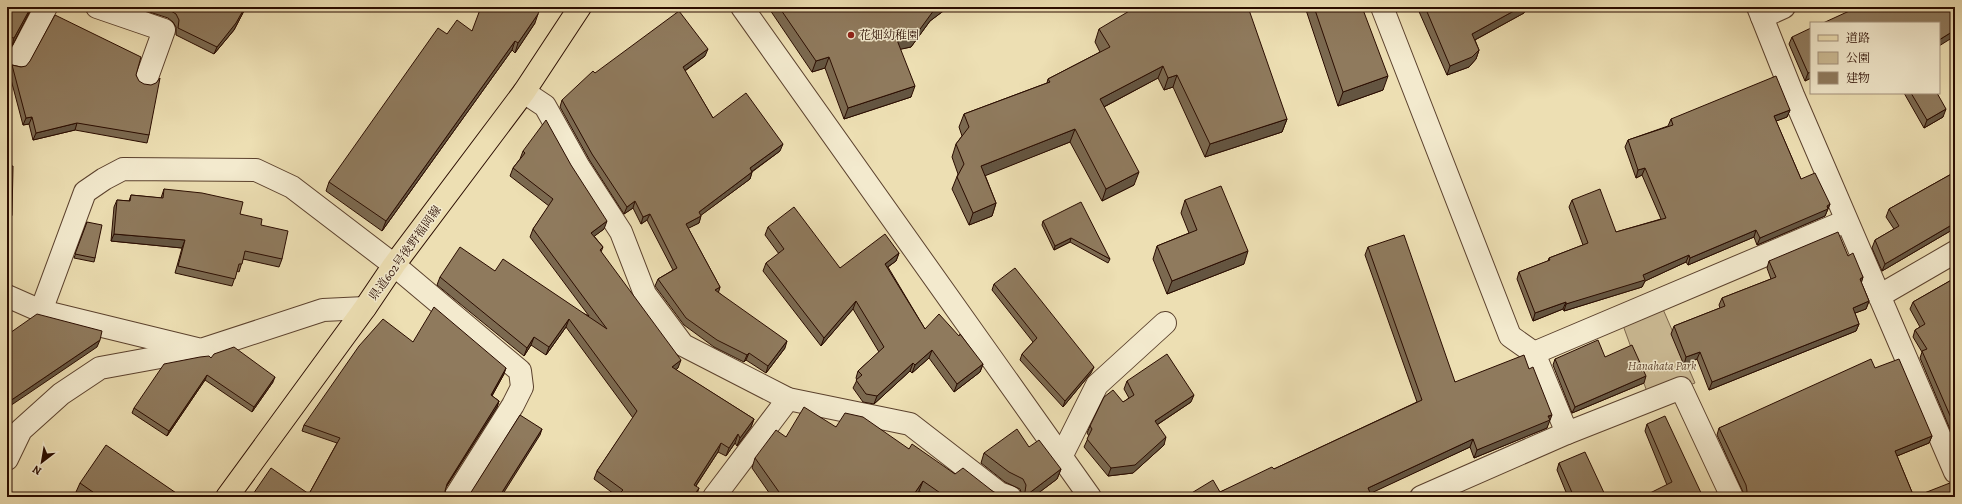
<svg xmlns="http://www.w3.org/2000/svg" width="1962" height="504" font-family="Alegreya,'Noto Serif JP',serif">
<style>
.green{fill:#ccbb95;stroke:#7b644a}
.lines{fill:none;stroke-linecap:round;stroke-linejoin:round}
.minor-casing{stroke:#5b412d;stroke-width:24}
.major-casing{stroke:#2a0c00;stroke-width:24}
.minor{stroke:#f3eace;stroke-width:22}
.major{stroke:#eddfb3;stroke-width:22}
.wall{fill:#7b6950;stroke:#2a0c00}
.shaded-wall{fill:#645541;stroke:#2a0c00}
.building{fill:#8f7a5d;stroke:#2a0c00}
.poi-dot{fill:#8f2418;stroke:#f3eace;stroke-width:1.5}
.labels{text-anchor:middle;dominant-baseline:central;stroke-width:3;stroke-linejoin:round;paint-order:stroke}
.poi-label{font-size:12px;fill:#2a0c00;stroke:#f3eace;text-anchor:start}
.street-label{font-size:12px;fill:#2a0c00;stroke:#f3eace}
.park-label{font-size:12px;font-style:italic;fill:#634934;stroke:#f3eace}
</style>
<rect width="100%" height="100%" fill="#eddfb3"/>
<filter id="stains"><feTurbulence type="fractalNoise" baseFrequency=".005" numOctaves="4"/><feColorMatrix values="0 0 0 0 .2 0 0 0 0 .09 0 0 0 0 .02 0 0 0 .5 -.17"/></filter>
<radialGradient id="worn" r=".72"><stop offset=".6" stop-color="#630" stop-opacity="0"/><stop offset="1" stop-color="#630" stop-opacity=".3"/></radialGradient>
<polygon class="green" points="1659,300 1695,383 1650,400 1620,317"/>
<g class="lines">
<defs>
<g id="minor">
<polyline points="97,7 164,30 146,80"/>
<polyline points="742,7 1090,497"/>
<polyline points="1382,7 1510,336 1534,353 1567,433 1681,388 1732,497"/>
<polyline points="1758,7 1793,95 1955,472"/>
<polyline points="1762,17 1784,7"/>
<polyline points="7,57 17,62 46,7"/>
<polyline points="524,92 545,106 579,167 621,232 645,294 683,345 788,399 910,424 999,493 1010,497"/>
<polyline points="7,296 41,311 201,350 323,310 365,308"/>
<polyline points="1879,296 1955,252"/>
<polyline points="41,311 85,192 104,179 123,169 256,170 292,187 394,265 520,371 522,387 513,405 455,497"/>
<polyline points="1534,353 1846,221"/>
<polyline points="1061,457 1097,385 1165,323"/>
<polyline points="7,459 21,430 61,394 100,368 193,351"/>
<polyline points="714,497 788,399"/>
<polyline points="1421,497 1567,433"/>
</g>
<polyline id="major" points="227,497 365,308 394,265 524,92 580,7"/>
</defs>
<use href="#minor" class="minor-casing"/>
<use href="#major" class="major-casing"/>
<use href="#minor" class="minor"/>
<use href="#major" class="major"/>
</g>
<g class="wall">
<polygon points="7,7 31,7 30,11 12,46 7,45"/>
<polygon points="134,7 246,7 234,30 214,54 176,35 176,27 173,22 168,18"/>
<polygon points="768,7 948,7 946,9 930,21 911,47 900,49 911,97 844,119 825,68 812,72"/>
<polygon points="1305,7 1362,7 1383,90 1338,106"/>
<polygon points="1417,7 1526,7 1524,13 1475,40 1479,50 1476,59 1469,67 1447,75"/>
<polygon points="535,23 515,53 512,50 382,231 326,191 329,182 447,34"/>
<polygon points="1099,29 1287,119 1282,132 1205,157 1173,87 1164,90 1158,78 1104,107 1134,185 1102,201 1070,142 985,175 996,203 992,216 969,225 952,189 958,174 952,157 956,144 962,136 959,127 964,114 1047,83 1048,79 1100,52 1095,42"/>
<polygon points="1792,37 1811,78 1805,81 1789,44"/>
<polygon points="705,56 685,71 713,118 780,151 752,172 750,179 701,215 699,223 688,228 720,287 718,292 785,348 766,373 746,360 744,362 714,347 684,325 655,286 658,279 673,270 647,220 641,224 633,208 624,214 590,161 560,107 562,100"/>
<polygon points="12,65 21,67 136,75 149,135 147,143 75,130 33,140 29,124 23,125 9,72"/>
<polygon points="1904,93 1937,93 1943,117 1924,128"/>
<polygon points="1790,110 1787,117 1776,121 1801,179 1830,204 1825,216 1757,245 1754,237 1688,265 1686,262 1645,281 1642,287 1564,311 1563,309 1533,321 1517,279 1519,272 1548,261 1549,258 1583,245 1569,207 1572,200 1616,232 1661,219 1642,175 1636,178 1625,147 1628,140 1668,126 1671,119"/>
<polygon points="523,151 604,229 594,236 603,247 601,252 678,368 676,370 754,419 751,427 737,446 735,443 726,456 718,452 696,486 696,497 618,497 594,479 597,471 633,418 566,327 546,355 531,345 524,356 437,285 440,277 495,271 589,316 530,237 533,229 549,206 510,176 513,168 520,159"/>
<polygon points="1955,172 1955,234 1952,230 1882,271 1872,248 1875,240 1894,229 1886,217 1889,209"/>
<polygon points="164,189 240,214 261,225 282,259 279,267 243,259 239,272 237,271 232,286 175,273 182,248 111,241 114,207 117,200 129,201 131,195 161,198"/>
<polygon points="1185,200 1244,264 1167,294 1153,259 1157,246 1189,233 1181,213"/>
<polygon points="1043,221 1110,259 1108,263 1070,242 1054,250 1042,225"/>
<polygon points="87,222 95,258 94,262 74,258"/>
<polygon points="768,227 840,268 899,253 896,261 888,267 925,329 983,364 980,372 954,392 929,358 912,373 910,371 874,404 863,402 853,388 857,380 856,378 858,371 879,352 853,309 821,346 763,271 766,263 779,254 765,235"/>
<polygon points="1368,247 1455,382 1549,423 1548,423 1547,428 1474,458 1470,447 1370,493 1220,492 1274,469 1417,402 1365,255"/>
<polygon points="1848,256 1863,277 1861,282 1869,301 1866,309 1855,313 1859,324 1856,331 1709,390 1697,359 1684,365 1671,334 1674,326 1720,308 1719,305 1722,298 1771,279 1767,268 1769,261"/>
<polygon points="1955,278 1955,434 1955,433 1952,434 1920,358 1922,352 1913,337 1915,330 1920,327 1910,309 1913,302"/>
<polygon points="994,284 1091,373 1063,407 1020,360 1022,354 1033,342 992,290"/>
<polygon points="413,342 504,374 492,396 499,401 497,407 445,489 445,491 446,497 251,497 309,494 337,443 302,431 304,425"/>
<polygon points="1605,357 1644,383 1572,413 1553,365 1555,359"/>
<polygon points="211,358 273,382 252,412 205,380 167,436 132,413 134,408"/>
<polygon points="1875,368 1932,436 1929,443 1897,456 1914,497 1955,497 1744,497 1743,492 1717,435 1719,428"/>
<polygon points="1127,381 1191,402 1157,425 1164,445 1133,473 1108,476 1084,447 1089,436 1087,433 1090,426 1129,398 1124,389"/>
<polygon points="1647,424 1703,497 1667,485 1645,431"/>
<polygon points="836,427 909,449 955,474 1005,497 928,497 919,491 772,497 752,468 755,458 786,437"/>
<polygon points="1029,447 1061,469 1057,479 1033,497 1021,497 1022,495 1020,489 1005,482 981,463 984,453"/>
<polygon points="1559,463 1606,497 1568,497 1557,470"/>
<polygon points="80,483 182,497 83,497 76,492"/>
</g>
<g class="shaded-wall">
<polygon points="31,7 30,11 12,46 14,38"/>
<polygon points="245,7 246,7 234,30 214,54 217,47"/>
<polygon points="938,7 948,7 946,9 930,21 911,47 893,51 897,40"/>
<polygon points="1521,7 1526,7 1524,13 1469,43 1472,34"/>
<polygon points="538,14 535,23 515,53 518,43"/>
<polygon points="1955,30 1955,36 1939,46 1939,40"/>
<polygon points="515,41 512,50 382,231 386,221"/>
<polygon points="708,49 705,56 680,74 683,67"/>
<polygon points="1479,50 1476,59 1469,67 1447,75 1450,66"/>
<polygon points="829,57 825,68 812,72 816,61"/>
<polygon points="1163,66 1158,78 1096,111 1100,99"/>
<polygon points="1811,72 1811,78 1805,81 1808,73"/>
<polygon points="1177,75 1173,87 1164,90 1168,78"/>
<polygon points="1388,76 1383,90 1338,106 1343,92"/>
<polygon points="915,86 911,97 844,119 848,108"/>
<polygon points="1946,109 1943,117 1924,128 1927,120"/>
<polygon points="1790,110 1787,117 1771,123 1774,116"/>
<polygon points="32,117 29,124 23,125 26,118"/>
<polygon points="1287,119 1282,132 1205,157 1210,144"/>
<polygon points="77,123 75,130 33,140 36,133"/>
<polygon points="1075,129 1070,142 977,179 981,166"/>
<polygon points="783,144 780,151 747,175 750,168"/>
<polygon points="1645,168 1642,175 1636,178 1638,170"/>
<polygon points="752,172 750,179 696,219 699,212"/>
<polygon points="1139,172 1134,185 1102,201 1106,189"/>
<polygon points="635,201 633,208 624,214 627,207"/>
<polygon points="996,203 992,216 969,225 973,213"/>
<polygon points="1830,204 1825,216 1757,245 1760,238"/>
<polygon points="650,214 647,220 641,224 643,217"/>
<polygon points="7,215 12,215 9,223 7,223"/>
<polygon points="701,216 699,223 683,231 686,224"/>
<polygon points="607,221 604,229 588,241 591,233"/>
<polygon points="1955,223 1952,230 1882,271 1885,264"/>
<polygon points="1756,230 1754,237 1688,265 1690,258"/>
<polygon points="114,234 185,240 182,248 111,241"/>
<polygon points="1071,238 1070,242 1054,250 1055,246"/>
<polygon points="1248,251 1244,264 1167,294 1172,281"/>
<polygon points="899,253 896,261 882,271 885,264"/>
<polygon points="1689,255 1686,262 1645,281 1642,287 1564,311 1566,304 1643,275"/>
<polygon points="1863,277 1861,284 1860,279"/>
<polygon points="720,287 718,294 715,290"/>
<polygon points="856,301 853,309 821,346 824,338"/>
<polygon points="1869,301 1866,309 1850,315 1853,308"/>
<polygon points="1566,302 1563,309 1533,321 1535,313"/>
<polygon points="569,319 566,327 546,355 549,347"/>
<polygon points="1859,324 1856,331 1709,390 1712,382"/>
<polygon points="534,337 531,345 524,356 527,348"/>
<polygon points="100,340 97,347 7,408 7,403"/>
<polygon points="787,341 785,348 766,373 768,366"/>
<polygon points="932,350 929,358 912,373 915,365"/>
<polygon points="1700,352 1697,359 1684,365 1686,357"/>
<polygon points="749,353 746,360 744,362 747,355"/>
<polygon points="681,360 678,368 669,375 672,367"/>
<polygon points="913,363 910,371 874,404 877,396"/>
<polygon points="983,364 980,372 954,392 957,384"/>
<polygon points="1094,367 1091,373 1063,407 1065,401"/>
<polygon points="506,368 504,374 489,401 491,395"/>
<polygon points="207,375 205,380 167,436 169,431"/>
<polygon points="1646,376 1644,383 1572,413 1575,407"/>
<polygon points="275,377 273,382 252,412 254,407"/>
<polygon points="1194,395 1191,402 1152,428 1155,421"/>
<polygon points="499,401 497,407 444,490 447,484"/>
<polygon points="1552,415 1547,428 1474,458 1477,450"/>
<polygon points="754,419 751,427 737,446 740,438"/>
<polygon points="1955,427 1955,433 1952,434"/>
<polygon points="542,429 540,435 501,497 499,497"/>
<polygon points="738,434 735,443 726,456 729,448"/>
<polygon points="1932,436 1929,443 1892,458 1895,451"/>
<polygon points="1166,437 1164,445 1133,473 1108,476 1111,468"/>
<polygon points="1473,439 1470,447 1365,496 1368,488"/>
<polygon points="721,443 718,452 691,493 694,485"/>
<polygon points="1061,469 1057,479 1033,497 1024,497"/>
<polygon points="923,481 919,491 915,497 912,497"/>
<polygon points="699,488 696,497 693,497"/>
</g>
<g class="building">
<polygon points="7,7 31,7 14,38 9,37 7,38"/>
<polygon points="159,7 245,7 236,23 217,47 178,28 179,20 176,14 171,11"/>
<polygon points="481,7 541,7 538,14 518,43 515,41 386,221 329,182 438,28 447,34 457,20 472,31"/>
<polygon points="779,7 938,7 934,10 915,36 897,40 915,86 848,108 829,57 816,61"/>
<polygon points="1136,7 1248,7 1287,119 1210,144 1177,75 1168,78 1163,66 1100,99 1139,172 1106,189 1075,129 981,166 996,203 973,213 957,177 964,164 956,144 969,127 964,114 1050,82 1048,79 1110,47 1099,29"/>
<polygon points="1314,7 1362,7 1388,76 1343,92"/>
<polygon points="1425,7 1521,7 1472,34 1479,50 1472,57 1450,66"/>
<polygon points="1858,7 1955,7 1955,30 1939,40 1939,23 1823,23"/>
<polygon points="679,11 708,49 683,67 713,118 746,93 783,144 750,168 752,172 699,212 701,216 686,224 720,287 715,290 787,341 768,366 749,353 747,355 717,340 686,318 658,279 677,268 650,214 643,217 635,201 627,207 592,154 562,100 593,71 595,73"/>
<polygon points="55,15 141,57 136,75 139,81 144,84 151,85 156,83 160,78 149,135 77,123 36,133 32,117 26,118 12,65 21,67 26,66 30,61"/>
<polygon points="1811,28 1811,72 1808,73 1792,37"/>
<polygon points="7,62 9,64 7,68"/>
<polygon points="1776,76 1790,110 1774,116 1801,179 1815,173 1830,204 1827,206 1828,209 1760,238 1756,230 1690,258 1689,255 1643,275 1645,280 1566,304 1566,302 1535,313 1519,272 1550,260 1549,258 1588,243 1572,200 1600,189 1616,232 1666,218 1645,168 1638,170 1628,140 1673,125 1671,119"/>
<polygon points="1911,93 1937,93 1946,109 1927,120"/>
<polygon points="546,120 571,165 607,221 591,233 603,247 600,250 681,360 672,367 754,419 740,438 738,434 729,448 721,443 694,485 699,488 693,497 620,497 622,494 620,493 623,490 597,471 637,411 569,319 549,347 534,337 527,348 440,277 460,247 495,271 503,259 607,329 533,229 553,199 513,168 525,153 523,151"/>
<polygon points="7,166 13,166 12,215 7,215"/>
<polygon points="1955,172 1955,223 1885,264 1875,240 1899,226 1889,209"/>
<polygon points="1221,186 1248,251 1172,281 1157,246 1197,230 1185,200"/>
<polygon points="164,189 202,193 243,202 240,214 262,219 261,225 288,231 282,259 245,251 242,264 239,264 235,279 178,266 185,240 114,234 117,200 130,201 131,195 163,198"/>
<polygon points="1081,202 1110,259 1071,238 1055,246 1043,221"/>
<polygon points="794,207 840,268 885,234 899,253 885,264 925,329 939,314 959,336 960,334 983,364 957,384 932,350 915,365 913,363 877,396 866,394 856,380 862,375 858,371 884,347 856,301 824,338 766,263 784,249 768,227"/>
<polygon points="87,222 102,225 95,258 75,254"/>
<polygon points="1838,232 1848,256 1853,253 1863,277 1860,279 1869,301 1853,308 1859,324 1712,382 1700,352 1686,357 1674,326 1725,306 1722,298 1776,277 1769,261"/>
<polygon points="1404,235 1455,382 1524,355 1529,369 1533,367 1552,415 1548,416 1550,420 1477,450 1473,439 1368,488 1372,497 1185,497 1213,480 1220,492 1272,467 1274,469 1422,400 1368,247"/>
<polygon points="1015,268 1094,367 1065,401 1022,354 1037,338 994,284"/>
<polygon points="1955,278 1955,427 1922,351 1927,349 1915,330 1925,324 1913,302"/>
<polygon points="434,307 506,368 491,395 499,401 447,484 445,491 446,497 389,497 384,494 382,497 251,497 271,468 309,494 340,438 304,425 359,346 383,319 413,342"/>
<polygon points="37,314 102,331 100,340 7,403 7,335"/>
<polygon points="1598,340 1605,357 1632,345 1646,376 1575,407 1555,359"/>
<polygon points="234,347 275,377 254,407 207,375 169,431 134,408 164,364 200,357 209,356 211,358 214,354"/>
<polygon points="1167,354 1194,395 1155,421 1166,437 1135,465 1111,468 1087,439 1092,429 1090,426 1104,397 1113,390 1123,402 1134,395 1127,381"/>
<polygon points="1871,359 1875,368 1899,359 1932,436 1895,451 1914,497 1955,481 1955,497 1746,497 1747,491 1746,485 1719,428"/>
<polygon points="804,407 836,427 845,413 863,417 909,449 912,444 955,474 963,468 995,493 1005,497 946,497 923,481 912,497 771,497 779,492 755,458 776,430 786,437"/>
<polygon points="520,415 542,429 499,497 468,497"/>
<polygon points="1665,416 1703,497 1642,497 1672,482 1647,424"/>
<polygon points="1017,429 1029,447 1039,440 1061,469 1024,497 1021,497 1022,496 1025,492 1026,485 1023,479 1009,472 984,453"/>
<polygon points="106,445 182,497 100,497 80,483"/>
<polygon points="1585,452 1606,497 1574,497 1559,463"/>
</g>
<circle class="poi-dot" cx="851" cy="35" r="4"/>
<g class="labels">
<g class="poi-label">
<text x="859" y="35">花畑幼稚園</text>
</g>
<g class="street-label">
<text transform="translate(405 253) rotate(-54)">県道602号後野福岡線</text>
</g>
<g class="park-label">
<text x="1662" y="366">Hanahata Park</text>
</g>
</g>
<rect width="1962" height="504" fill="none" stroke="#eddfb3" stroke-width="24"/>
<rect x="8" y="8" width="1946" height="488" fill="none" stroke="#2a0c00" stroke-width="2"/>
<rect x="12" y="12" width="1938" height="480" fill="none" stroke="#2a0c00"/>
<rect x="1810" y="22" width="130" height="72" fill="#f3eace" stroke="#a3917c"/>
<rect x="1818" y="35" width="20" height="6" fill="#eddfb3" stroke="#a3917c"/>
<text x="1846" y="42" font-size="12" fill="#2a0c00">道路</text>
<rect x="1818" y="52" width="20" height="12" fill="#ccbb95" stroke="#a3917c"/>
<text x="1846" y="62" font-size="12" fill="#2a0c00">公園</text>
<rect x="1818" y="72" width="20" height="12" fill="#8f7a5d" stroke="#a3917c"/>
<text x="1846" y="82" font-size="12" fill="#2a0c00">建物</text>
<g transform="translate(42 462) rotate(211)" stroke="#f3eace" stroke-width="3" paint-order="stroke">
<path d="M0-3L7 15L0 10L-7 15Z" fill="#2a0c00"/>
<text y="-6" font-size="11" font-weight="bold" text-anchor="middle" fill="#2a0c00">N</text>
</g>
<rect width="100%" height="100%" filter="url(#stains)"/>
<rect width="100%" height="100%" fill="url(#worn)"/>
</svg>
